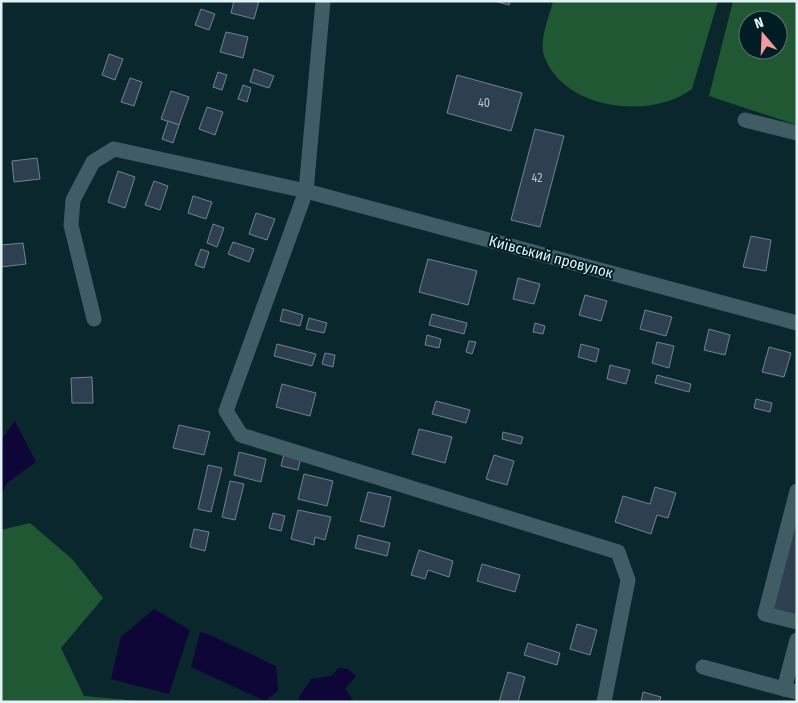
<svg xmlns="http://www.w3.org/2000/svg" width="798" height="703" font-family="'Fira Sans Condensed',sans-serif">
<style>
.green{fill:#205834;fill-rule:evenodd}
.water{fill:#0e0637}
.building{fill:#2e3f50;stroke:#708396}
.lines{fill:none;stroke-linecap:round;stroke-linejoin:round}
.minor{stroke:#405d65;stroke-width:15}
.labels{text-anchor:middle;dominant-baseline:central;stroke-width:4;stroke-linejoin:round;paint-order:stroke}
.number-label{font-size:12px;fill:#b5c6cd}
.street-label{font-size:15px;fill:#e2f3f7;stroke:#011d24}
</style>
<rect width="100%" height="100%" fill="#0a272e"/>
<g class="green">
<path d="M 553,1 L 718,1 L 692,89 C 651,120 565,110 545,58 C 538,41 549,18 553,1 Z"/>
<path d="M 733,1 L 797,1 L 797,125 L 709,96 ZM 748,20 L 778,20 L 778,50 L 748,50 Z"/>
<polygon points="30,523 72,559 103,598 61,648 84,696 149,702 1,702 1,530"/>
</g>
<g class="water">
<polygon points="15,421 36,462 7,483 1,497 1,440"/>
<polygon points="154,609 190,630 169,694 111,679 121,637"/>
<polygon points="200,632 210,635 276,666 278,691 265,701 191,667"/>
<polygon points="339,668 348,669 356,676 345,689 354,702 300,702 299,697 311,679 331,676"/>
</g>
<g class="building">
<polygon points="234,1 259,1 254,19 231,13"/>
<polygon points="494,1 510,1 509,5"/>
<polygon points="201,9 215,14 209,30 195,25"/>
<polygon points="226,32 248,37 243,58 220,52"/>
<polygon points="109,54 123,59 115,80 102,75"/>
<polygon points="254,69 274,76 269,88 250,82"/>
<polygon points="218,72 227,75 222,90 213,87"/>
<polygon points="457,75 522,93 511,131 447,113"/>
<polygon points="130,78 142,82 134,106 121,102"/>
<polygon points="243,85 251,88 247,102 238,99"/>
<polygon points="171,91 189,97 179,125 161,119"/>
<polygon points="207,107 223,112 215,135 199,129"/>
<polygon points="168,121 179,125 173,143 162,139"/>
<polygon points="535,129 564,136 540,227 511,220"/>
<polygon points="37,158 40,179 14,182 12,161"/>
<polygon points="118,171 135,177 125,208 108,202"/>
<polygon points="154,181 168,186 160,210 145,205"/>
<polygon points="193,196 212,202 206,219 188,213"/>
<polygon points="256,213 275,219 267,240 249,234"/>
<polygon points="213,224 224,228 217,247 207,243"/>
<polygon points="751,236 771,240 766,271 743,267"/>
<polygon points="233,242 254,249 249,262 228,254"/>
<polygon points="23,243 26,264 1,267 1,245"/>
<polygon points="201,249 209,252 204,268 195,265"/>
<polygon points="428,259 477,271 468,305 419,292"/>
<polygon points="518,278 540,284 534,304 513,299"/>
<polygon points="585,295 607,301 601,321 579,315"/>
<polygon points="283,309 303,315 300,326 280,321"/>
<polygon points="645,310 672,317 666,336 640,329"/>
<polygon points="432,314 467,323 464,334 429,325"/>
<polygon points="309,318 327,323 324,333 306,329"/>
<polygon points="535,323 545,326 543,334 533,332"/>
<polygon points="709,329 730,335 725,355 704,350"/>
<polygon points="427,335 441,339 439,348 425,345"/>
<polygon points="469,341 476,342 472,354 466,352"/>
<polygon points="657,342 674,346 669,368 652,363"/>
<polygon points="277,344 316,354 312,366 274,356"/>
<polygon points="581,344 599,349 596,362 578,357"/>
<polygon points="769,347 791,353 784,377 762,372"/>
<polygon points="325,353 335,355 333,367 322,364"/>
<polygon points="610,365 630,370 626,384 607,379"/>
<polygon points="657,375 691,384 689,392 655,383"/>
<polygon points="92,377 93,403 72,403 71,378"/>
<polygon points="282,384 316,393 310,416 276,407"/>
<polygon points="756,399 772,403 770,412 754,408"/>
<polygon points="436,401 470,410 466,423 432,414"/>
<polygon points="179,425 210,432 204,455 173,448"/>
<polygon points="419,429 452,437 445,463 412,454"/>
<polygon points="503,432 523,437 521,444 502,439"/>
<polygon points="239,452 266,459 261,482 234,475"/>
<polygon points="284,454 301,458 298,470 281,466"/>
<polygon points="494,455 514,461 507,485 486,479"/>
<polygon points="208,465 222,468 211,512 198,509"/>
<polygon points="304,474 333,481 327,506 298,499"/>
<polygon points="230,481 244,484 235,520 222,517"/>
<polygon points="655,487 676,493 668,518 657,515 651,534 615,522 623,496 650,504"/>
<polygon points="797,491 797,610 794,621 765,614"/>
<polygon points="368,492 391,497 384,527 360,521"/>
<polygon points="298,510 331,517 325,540 315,537 314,545 291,539"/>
<polygon points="273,513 285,516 281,531 269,528"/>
<polygon points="194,529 209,532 205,551 190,547"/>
<polygon points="358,535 390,543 387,556 355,548"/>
<polygon points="419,550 453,561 449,577 428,570 425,579 411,575"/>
<polygon points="482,564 520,575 515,592 477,581"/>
<polygon points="577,624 597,630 590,655 570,649"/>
<polygon points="528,643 560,653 557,665 524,655"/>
<polygon points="508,672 525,677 518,702 499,702"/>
<polygon points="643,692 661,697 659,702 641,702"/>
</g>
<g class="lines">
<g class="minor">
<polyline points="323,1 306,191 226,411 241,435 618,552 628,580 604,702"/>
<polyline points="745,120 797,133"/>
<polyline points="94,319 71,225 73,200 93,162 114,149 306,191 797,323"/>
<polyline points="797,491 765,614 797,622"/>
<polyline points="797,640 784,689 797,692"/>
<polyline points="703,667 784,689"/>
</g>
</g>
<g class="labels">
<g class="number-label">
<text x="484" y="103">40</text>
<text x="537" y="178">42</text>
</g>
<g class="street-label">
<text transform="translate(551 257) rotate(15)">Київський провулок</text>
</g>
</g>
<rect width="798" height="703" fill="none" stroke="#e2f3f7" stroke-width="5"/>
<g transform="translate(763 35) rotate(341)"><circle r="24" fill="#011d24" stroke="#5b7378"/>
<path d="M0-4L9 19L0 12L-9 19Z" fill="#f49aa0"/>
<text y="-8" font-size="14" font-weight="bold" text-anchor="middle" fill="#e2f3f7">N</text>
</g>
</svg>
